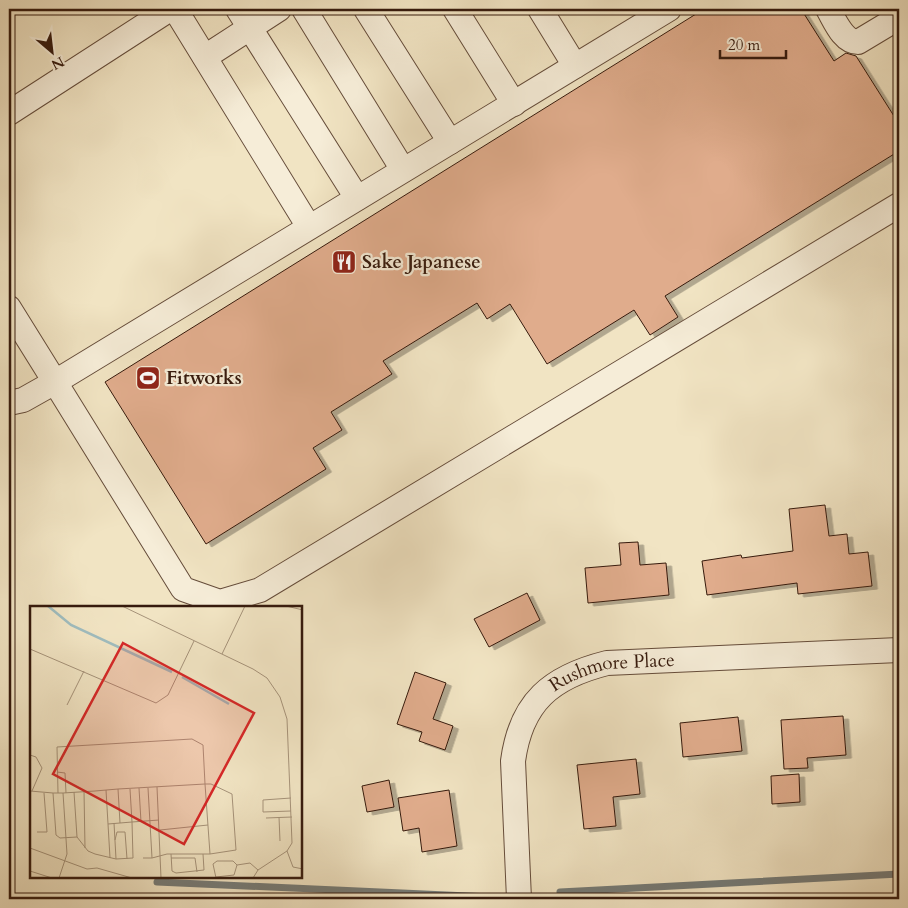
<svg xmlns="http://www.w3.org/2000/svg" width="908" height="908" font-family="Cardo,serif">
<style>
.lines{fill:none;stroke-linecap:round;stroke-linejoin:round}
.stream{stroke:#757b77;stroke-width:7}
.building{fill:#e0ac8c;stroke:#361a0d;filter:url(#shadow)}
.minor-casing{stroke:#654c3a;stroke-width:26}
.minor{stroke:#f6edd8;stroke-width:24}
.labels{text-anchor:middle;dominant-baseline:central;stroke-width:4.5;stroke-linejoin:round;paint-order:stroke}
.poi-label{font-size:19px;font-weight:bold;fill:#361a0d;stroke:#f6edd8;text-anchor:start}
.street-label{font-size:19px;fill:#361a0d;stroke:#f6edd8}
.inset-river{fill:none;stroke:#9fbcbe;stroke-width:2.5}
.inset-road{fill:none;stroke:#a6937a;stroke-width:1}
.view{fill:#d62828;fill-opacity:0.15;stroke:#d62828;stroke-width:2.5}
.inset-edge{fill:none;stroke:#361a0d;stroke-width:2.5}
</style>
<defs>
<filter id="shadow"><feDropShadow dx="5.5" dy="3" stdDeviation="0" flood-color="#0004"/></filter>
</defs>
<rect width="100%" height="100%" fill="#f1e4c3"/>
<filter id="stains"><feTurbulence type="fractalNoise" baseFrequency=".004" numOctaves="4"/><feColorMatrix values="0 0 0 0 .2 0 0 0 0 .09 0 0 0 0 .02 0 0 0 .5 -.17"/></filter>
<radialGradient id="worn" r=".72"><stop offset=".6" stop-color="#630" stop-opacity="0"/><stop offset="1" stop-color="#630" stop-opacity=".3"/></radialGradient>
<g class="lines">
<g class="stream">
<polyline points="157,882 490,897"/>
<polyline points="560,892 899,874"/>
</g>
</g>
<g class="building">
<polygon points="704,9 801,9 834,61 846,53 856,56 899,124 899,151 665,296 678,317 650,335 634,310 547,364 510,304 487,319 477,303 383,361 392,374 331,412 342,430 313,448 326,469 206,544 105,382"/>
<polygon points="825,505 829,536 847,534 849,554 868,552 872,586 798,594 797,583 707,595 702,561 741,555 742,558 793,551 789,509"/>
<polygon points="638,542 640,565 666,563 669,595 588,603 585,568 621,565 619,543"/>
<polygon points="527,593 540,620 489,647 474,619"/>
<polygon points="415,672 446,683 433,719 453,726 445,750 419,741 422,732 397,724"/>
<polygon points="843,716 846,755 807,758 808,768 784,769 781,720"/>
<polygon points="738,717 742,751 683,757 680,723"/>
<polygon points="636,759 640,794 613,797 616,826 584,829 577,765"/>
<polygon points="799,774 800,802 772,804 771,776"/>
<polygon points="389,780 394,807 367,812 362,786"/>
<polygon points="449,790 457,846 422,852 419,828 403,831 398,798"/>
</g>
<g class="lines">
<defs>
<g id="minor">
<polyline points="175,9 309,227"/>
<polyline points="238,9 357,198"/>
<polyline points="304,9 403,170"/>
<polyline points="366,9 450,142"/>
<polyline points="455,9 514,104"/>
<polyline points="540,9 575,66"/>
<polyline points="669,9 55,382 183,589 220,602 260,590 899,205"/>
<path d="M 828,9 C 835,21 843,42 858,42 L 893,21"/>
<polyline points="205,57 279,9"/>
<polyline points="9,113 170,9"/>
<polyline points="9,308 55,382 23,400 9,403"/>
<path id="s1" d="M 519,899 L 513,761 C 521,702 551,677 607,663 L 899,650"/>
</g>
</defs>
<use href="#minor" class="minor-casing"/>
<use href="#minor" class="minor"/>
</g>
<defs>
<symbol id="restaurant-square" viewBox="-11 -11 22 22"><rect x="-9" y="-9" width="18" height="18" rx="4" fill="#8f2418" stroke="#f6edd8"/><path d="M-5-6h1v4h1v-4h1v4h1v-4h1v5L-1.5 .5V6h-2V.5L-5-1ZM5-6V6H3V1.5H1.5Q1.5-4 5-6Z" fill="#fff"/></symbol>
<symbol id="stadium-square" viewBox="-11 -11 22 22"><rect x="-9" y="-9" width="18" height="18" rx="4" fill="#8f2418" stroke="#f6edd8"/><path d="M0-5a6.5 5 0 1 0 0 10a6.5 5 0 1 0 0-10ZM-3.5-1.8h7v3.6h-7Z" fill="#fff"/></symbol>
</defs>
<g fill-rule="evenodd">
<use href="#restaurant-square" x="330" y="248" width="28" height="28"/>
<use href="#stadium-square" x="134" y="364" width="28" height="28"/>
</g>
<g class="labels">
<g class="poi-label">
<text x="362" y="262">Sake Japanese</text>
<text x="166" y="378">Fitworks</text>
</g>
<g class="street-label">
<text stroke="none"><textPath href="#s1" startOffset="288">Rushmore Place</textPath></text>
</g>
</g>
<g transform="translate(30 606)">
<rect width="272" height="272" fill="#f1e4c3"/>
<path class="inset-river" d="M 18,0 L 41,19 L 142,66M 152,71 L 199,98"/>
<path class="inset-road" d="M 92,0 L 223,63 L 237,72 L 250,91 L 257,113 L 262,237 L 257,245 L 228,264 L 223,272M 256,0 L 273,4M 0,43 L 126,97 L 138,89 L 164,35M 192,48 L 215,0M 37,99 L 54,65M 0,149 L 6,151 L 12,162 L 2,185M 27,166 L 35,167 L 36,187M 127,181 L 131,272M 109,182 L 111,216M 88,183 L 90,217M 100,183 L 102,216 L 129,214M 76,184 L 80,252M 0,185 L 23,187 L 33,187 L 65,185 L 88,183 L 175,178 L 173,139 L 162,133 L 27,141 L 28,187M 54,185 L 55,242M 23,187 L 26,229 L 30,232 L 47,231 L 44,186M 261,192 L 233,194 L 233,206 L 261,205M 249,211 L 250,235M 236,212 L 262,211M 84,217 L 86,253M 130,224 L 178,219M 7,226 L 17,226 L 14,187M 47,231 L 58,245 L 65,248 L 86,253 L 103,252 L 102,216 L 78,218M 85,234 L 87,226 L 95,226 L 97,253M 0,242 L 57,263 L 67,262 L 102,272M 257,245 L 263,261 L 273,263M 141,248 L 142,265 L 146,267 L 174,264 L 173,248M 113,252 L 122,252 L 118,182M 122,252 L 137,248 L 180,248 L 206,244 L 202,188 L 181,178 L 175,178 L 180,248M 141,252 L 165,252 L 167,266M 0,265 L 22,272M 186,271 L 204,269 L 207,259M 29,272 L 37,248 L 33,187M 186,272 L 183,258 L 187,255 L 203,255 L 207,259 L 220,257 L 228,264"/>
<path class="view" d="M 93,37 L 224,107 L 154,238 L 23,168 Z"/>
<rect width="272" height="272" class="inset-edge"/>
</g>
<rect width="908" height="908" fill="none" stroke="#f1e4c3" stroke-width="30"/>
<rect x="10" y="10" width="888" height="888" fill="none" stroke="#361a0d" stroke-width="2.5"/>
<rect x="15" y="15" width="878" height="878" fill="none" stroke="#361a0d"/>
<g transform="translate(52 52) rotate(152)" stroke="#f6edd8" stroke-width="4" paint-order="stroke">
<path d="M0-4L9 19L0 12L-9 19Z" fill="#361a0d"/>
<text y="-8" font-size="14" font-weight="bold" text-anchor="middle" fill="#361a0d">N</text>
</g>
<path d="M720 50v8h66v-8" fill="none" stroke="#361a0d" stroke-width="2.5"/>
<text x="728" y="50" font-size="15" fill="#361a0d" stroke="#f6edd8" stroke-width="4" paint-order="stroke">20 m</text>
<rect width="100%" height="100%" filter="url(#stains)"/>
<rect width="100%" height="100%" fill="url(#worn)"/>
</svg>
